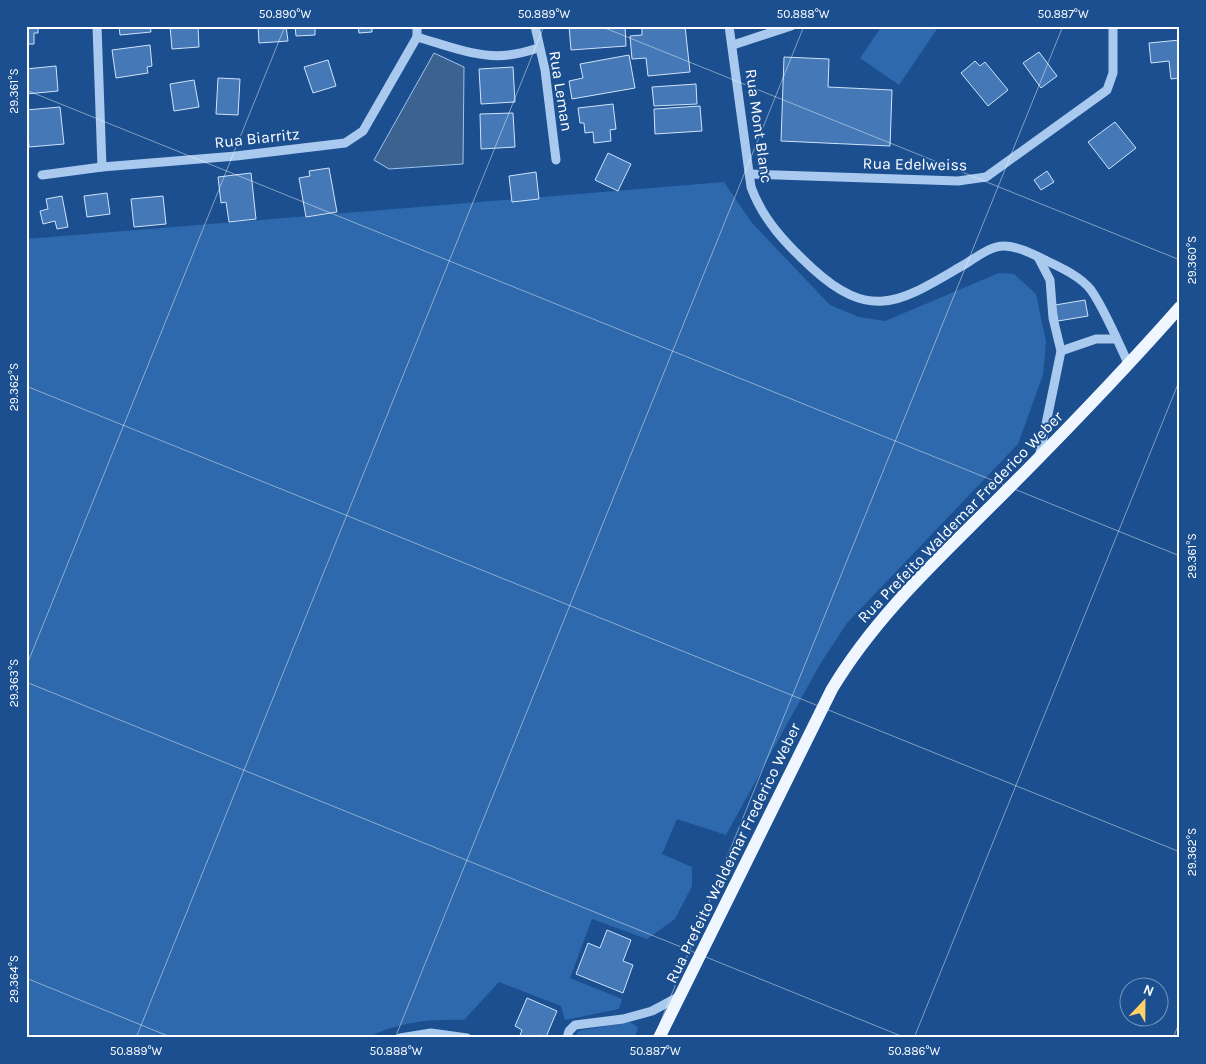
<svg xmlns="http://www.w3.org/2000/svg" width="1206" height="1064" font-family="Karla,sans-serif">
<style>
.green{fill:#2e69ad}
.water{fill:#3c6290;stroke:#9cc4f0}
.building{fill:#4478b7;stroke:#cfe3fa}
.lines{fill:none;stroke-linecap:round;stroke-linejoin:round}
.minor{stroke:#a9c9ee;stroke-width:9}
.major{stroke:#f0f6ff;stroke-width:12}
.ticks{fill:none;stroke:#fff;stroke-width:1;stroke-opacity:0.45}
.labels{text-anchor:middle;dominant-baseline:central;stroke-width:4;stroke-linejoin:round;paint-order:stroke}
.street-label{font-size:16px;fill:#fff;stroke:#1b4f8f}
.neatline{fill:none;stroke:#fff;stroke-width:2}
.ticks-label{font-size:12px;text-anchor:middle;fill:#fff}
</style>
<rect width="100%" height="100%" fill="#1b4f8f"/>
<g class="green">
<polygon points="882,26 939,26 899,85 860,58"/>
<path d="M 724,182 L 752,223 L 830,305 L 859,317 L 885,321 L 999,273 L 1014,274 L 1036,294 L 1046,341 L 1043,375 L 1018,444 L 847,623 L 819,666 L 726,835 L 677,819 L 662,854 L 692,867 L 692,886 L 675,919 L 647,939 L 592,919 L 570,978 L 622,999 L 619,1009 L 565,1020 L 561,1006 L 499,982 L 464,1020 C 429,1019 398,1022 367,1038 L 26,1038 L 26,239 Z"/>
<polygon points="630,1022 638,1027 635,1038 575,1038 578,1031 582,1030"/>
</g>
<polygon class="water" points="434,53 464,67 463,164 389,169 374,160"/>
<g class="building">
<polygon points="26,26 38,26 38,33 34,33 34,44 26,44"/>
<polygon points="119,26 150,26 151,32 120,35"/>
<polygon points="170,26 198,26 199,47 172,49"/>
<polygon points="258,26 286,26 288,41 259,43"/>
<polygon points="295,26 315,26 315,35 296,36"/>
<polygon points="358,26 372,26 372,32 359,33"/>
<polygon points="569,26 625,26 626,46 571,50"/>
<polygon points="642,26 685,26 690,72 648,76 646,58 632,59 630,36 642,35"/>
<polygon points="1180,40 1180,78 1171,79 1169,61 1151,63 1149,43"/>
<polygon points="150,45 152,66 147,67 148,73 116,78 112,50"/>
<polygon points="1039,52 1057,76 1041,88 1023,63"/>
<polygon points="629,55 635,88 572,99 569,81 583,78 580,64"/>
<polygon points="784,57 829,59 828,87 892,90 890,146 781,141"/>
<polygon points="328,60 336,86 313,93 304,67"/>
<polygon points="975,61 980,66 985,62 1008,90 988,106 961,73"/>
<polygon points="56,66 58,91 26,94 26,69"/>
<polygon points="513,67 515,102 481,104 479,69"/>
<polygon points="218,78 240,79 238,115 216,114"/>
<polygon points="194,80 199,107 174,111 170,84"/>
<polygon points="696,84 697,104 654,106 652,87"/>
<polygon points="613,104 616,129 610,130 611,141 594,143 593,132 585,133 584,123 580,123 578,108"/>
<polygon points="700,106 702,131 655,134 654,109"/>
<polygon points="60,107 64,144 29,147 26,110"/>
<polygon points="513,113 515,147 481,149 480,114"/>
<polygon points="1115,122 1136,148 1109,169 1088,142"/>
<polygon points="608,153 631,164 618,191 595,180"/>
<polygon points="329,168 337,212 306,217 299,178 310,176 309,171"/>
<polygon points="1047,171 1054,182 1041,190 1034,180"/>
<polygon points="536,172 539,199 512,202 509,176"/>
<polygon points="251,173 256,219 229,222 226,202 221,203 218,177"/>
<polygon points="107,193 110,214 87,217 84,196"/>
<polygon points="62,196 68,227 57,229 55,221 43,224 40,211 48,209 46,199"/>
<polygon points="163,196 166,224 134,227 131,199"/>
<polygon points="1085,300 1088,316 1058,321 1055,305"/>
<polygon points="607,930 631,940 623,961 633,965 623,993 576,974 588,943 600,948"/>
<polygon points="527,998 557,1011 546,1037 540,1035 539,1038 519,1038 522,1030 515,1026"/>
</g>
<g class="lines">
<g class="minor">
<polyline points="97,26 102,167"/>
<polyline points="417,26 417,37"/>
<polyline points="535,26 545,70 556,160"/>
<path d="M 729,26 L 751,187 C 763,220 786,244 812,268 C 874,325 904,299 967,263 C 978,256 991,246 1004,246 C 1018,246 1035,255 1047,261 C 1062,268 1081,277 1091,290 C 1105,310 1118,342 1129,365"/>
<path d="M 417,37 C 445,45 479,59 508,55 C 518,54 529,51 538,48"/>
<polyline points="733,45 791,26"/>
<polyline points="750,174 958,181 986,177 1107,90 1113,73 1113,26"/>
<polyline points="42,175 102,167 236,156 345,143 363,131 417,37"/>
<polyline points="1038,257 1050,280 1053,318 1061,351 1039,458"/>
<polyline points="1061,351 1096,339 1116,339"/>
<polyline points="400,1038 431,1033 467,1038"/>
<polyline points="567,1038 569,1031 575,1025 623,1019 652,1011 680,996"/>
</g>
<path class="major" d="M 659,1038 L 832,689 C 875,617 936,561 995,502 C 1058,439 1121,374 1180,307"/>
</g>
<path class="ticks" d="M 600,26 L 1180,260M 26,90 L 1180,556M 26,386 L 1180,852M 26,667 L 285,26M 26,682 L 906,1038M 26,978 L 173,1038M 136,1038 L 544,26M 395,1038 L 804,26M 654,1038 L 1063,26M 914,1038 L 1180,379M 1173,1038 L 1180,1021"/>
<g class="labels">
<g class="street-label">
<text transform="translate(561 91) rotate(81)">Rua Leman</text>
<text transform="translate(759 126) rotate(82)">Rua Mont Blanc</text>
<text transform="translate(257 138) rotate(-6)">Rua Biarritz</text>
<text transform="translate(915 164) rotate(1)">Rua Edelweiss</text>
<text transform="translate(960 517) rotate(-46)">Rua Prefeito Waldemar Frederico Weber</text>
<text transform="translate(733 853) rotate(-64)">Rua Prefeito Waldemar Frederico Weber</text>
</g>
</g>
<rect width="1206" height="1064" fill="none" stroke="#1b4f8f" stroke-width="55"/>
<g transform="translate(1144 1002) rotate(22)"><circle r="24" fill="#1b4f8f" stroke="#7695bc"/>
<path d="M0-4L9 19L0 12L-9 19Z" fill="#ffd166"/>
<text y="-8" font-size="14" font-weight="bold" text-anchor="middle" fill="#ffffff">N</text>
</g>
<rect x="28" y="28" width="1150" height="1008" class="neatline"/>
<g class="ticks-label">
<text x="285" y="18">50.890°W</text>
<text x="544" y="18">50.889°W</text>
<text x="803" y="18">50.888°W</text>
<text x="1063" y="18">50.887°W</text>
<text transform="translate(14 91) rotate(-90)" y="4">29.361°S</text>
<text transform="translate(1192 260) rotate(-90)" y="4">29.360°S</text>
<text transform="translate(14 387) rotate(-90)" y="4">29.362°S</text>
<text transform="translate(1192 556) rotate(-90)" y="4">29.361°S</text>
<text transform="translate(14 683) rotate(-90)" y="4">29.363°S</text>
<text transform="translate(1192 852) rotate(-90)" y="4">29.362°S</text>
<text transform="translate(14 979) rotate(-90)" y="4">29.364°S</text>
<text x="136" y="1055">50.889°W</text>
<text x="396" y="1055">50.888°W</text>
<text x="655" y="1055">50.887°W</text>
<text x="914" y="1055">50.886°W</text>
</g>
</svg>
